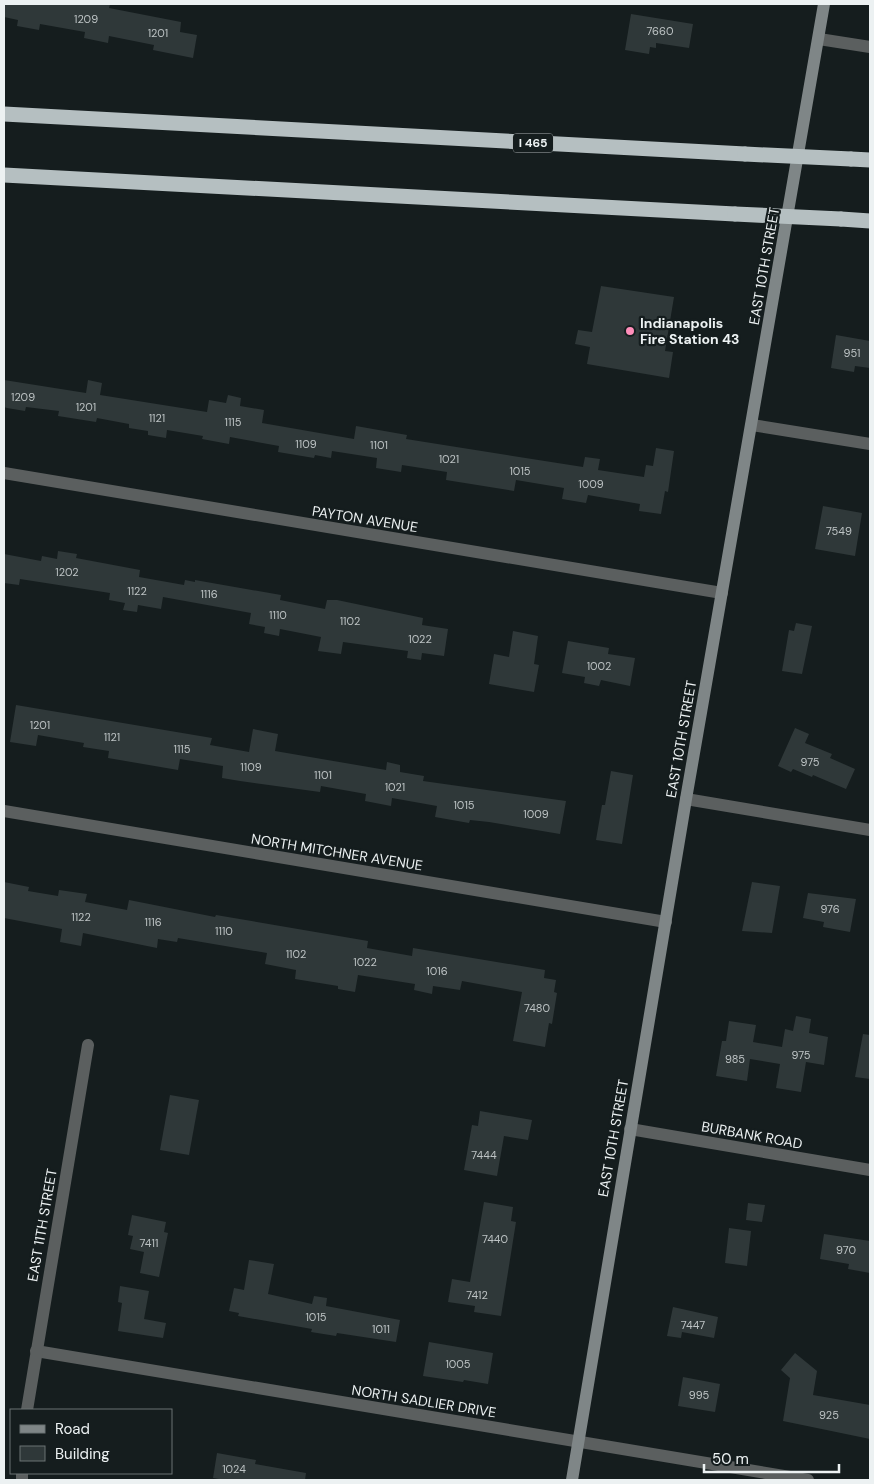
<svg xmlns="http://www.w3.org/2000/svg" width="874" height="1484" font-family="'DM Sans',sans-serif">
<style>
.building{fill:#2f3839}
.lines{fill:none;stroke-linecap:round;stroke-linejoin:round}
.minor{stroke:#5b5f5f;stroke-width:12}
.secondary{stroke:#7f8687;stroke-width:12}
.motorway{stroke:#b5bfc1;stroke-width:15}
.motorway-bridge{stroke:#b5bfc1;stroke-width:15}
.poi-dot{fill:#ff8eba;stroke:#151d1e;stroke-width:2}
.labels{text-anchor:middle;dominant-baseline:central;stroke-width:4.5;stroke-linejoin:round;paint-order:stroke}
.number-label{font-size:11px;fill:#bdc3c4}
.shield{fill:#151d1e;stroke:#acb1b2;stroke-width:1}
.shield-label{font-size:12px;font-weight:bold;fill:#ecf1f2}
.street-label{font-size:14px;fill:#ecf1f2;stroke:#151d1e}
.poi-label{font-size:14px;font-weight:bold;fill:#ecf1f2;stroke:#151d1e;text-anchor:start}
</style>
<rect width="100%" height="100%" fill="#151d1e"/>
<g class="building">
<polygon points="4,4 110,4 109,8 181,22 180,32 197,35 193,58 153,50 154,45 109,36 108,43 84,38 85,32 40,24 39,30 17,26 18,20 4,17"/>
<polygon points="631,14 693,24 689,48 656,43 656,48 650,47 649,54 625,50"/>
<polygon points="601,286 674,297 665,351 673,352 669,378 587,364 590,347 575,344 578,330 592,332"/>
<polygon points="836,335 870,341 870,368 855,366 854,372 831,368"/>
<polygon points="4,380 86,393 88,380 102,383 100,395 207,412 209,400 226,403 228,395 241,398 240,406 264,410 262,423 354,439 356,426 407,435 406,439 583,467 585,457 600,459 598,470 644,477 646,465 653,466 656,448 674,451 668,492 665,491 661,514 639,511 640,504 588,495 586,503 562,499 564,488 516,480 514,491 446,480 447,472 402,465 401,472 376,468 377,458 332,451 331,458 315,455 314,458 278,452 279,446 230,437 229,444 202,439 203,436 167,430 166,438 148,435 148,431 129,428 129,424 97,418 96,422 58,416 59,411 26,407 25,411 7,408 4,407"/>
<polygon points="823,506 862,513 855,556 815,549"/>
<polygon points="58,551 77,554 76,558 140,570 139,577 184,585 185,580 195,582 195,580 281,595 280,600 325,609 327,600 337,600 423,618 422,625 448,629 444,656 422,653 421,660 407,658 408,651 343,642 341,654 318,651 321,637 280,629 279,636 264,633 265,627 249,624 251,613 163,597 161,609 138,605 137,612 123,610 125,603 109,600 110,593 20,579 19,585 4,583 4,554 41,561 42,556 57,559"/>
<polygon points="796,623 812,626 802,674 782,671 789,630 794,631"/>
<polygon points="513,631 538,636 534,664 539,665 534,692 489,684 494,654 509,657"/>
<polygon points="568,641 609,648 608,654 635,658 630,686 601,680 599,686 584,683 585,677 562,673"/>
<polygon points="16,705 212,738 210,745 249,752 253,729 278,734 275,751 386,770 387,762 400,765 400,772 424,776 423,781 566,801 560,834 489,822 470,820 469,823 435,817 437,806 392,798 391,806 365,801 366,794 321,786 320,792 240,781 222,778 223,766 180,759 178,770 108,758 109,751 83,747 84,743 38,735 36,746 10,742"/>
<polygon points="795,728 809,734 805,743 832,754 830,758 855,769 846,789 813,775 812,777 793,769 791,772 778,766"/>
<polygon points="611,771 633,775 622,844 596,840 602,805 605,805"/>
<polygon points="4,882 29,887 28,891 58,896 59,890 87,894 85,902 127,910 129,900 215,917 216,915 368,941 367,948 412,956 413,948 545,970 544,978 556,980 554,992 557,993 552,1024 549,1023 545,1047 513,1041 522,992 462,981 460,990 433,986 432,994 414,990 415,984 358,975 355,992 338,989 338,986 295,979 296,970 265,964 267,953 178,938 177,942 158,939 157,948 83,933 81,946 60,942 62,929 4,918"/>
<polygon points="752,882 780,886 772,933 742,931"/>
<polygon points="808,893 856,899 850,932 823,927 824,922 803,918"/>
<polygon points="796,1016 811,1019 809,1033 828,1037 824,1065 806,1062 801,1092 776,1088 780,1064 750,1059 747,1081 716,1076 722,1041 726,1041 729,1021 756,1025 753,1042 782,1047 785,1029 793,1031"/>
<polygon points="863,1034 870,1035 870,1079 855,1077"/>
<polygon points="170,1095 199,1100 189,1155 160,1150"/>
<polygon points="480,1111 532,1120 528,1140 504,1136 497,1176 464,1170 472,1125 478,1126"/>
<polygon points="484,1202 513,1207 511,1221 516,1222 501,1316 474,1312 475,1306 448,1302 452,1279 470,1282"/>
<polygon points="748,1203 765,1205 762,1222 746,1220"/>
<polygon points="132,1215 166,1222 164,1232 168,1233 159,1277 140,1273 144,1252 130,1249 133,1236 128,1235"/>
<polygon points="729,1228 751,1231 747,1266 725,1263"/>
<polygon points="824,1234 870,1241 870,1273 848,1269 849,1264 820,1259"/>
<polygon points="249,1260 274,1264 268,1294 312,1304 314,1296 327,1298 326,1306 400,1320 396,1342 337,1333 336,1336 311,1332 312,1329 238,1316 239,1313 229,1311 234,1288 244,1290"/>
<polygon points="120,1286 149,1291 144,1319 166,1323 163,1338 118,1331 122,1303 118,1302"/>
<polygon points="673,1307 718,1317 714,1338 682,1332 681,1338 667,1336"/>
<polygon points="429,1342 493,1353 488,1384 464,1380 463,1382 423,1376"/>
<polygon points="795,1353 817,1371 813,1395 870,1405 870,1439 783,1421 790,1378 781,1370"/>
<polygon points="683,1377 720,1384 715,1412 678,1406"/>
<polygon points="217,1453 256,1460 255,1464 306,1473 305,1480 225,1480 213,1478"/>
</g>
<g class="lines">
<g class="minor">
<polyline points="819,39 870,47"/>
<polyline points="752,425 870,444"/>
<polyline points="4,473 722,593"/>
<polyline points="686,799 870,830"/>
<polyline points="4,811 666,922"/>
<polyline points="630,1129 870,1170"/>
<polyline points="36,1351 808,1480"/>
<polyline points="27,1410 88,1045"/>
<polyline points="22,1480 22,1473"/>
</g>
<polyline class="secondary" points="572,1480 686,799 824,4"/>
<g class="motorway">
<polyline points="4,114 745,154"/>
<polyline points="851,159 870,160"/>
<polyline points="4,175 735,214"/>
<polyline points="841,219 870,221"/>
</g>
<g class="motorway-bridge">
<polyline points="745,154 851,159"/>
<polyline points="735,214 841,219"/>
</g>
</g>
<circle class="poi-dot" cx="630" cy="331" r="5"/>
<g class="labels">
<g class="number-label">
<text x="86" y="19">1209</text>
<text x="660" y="31">7660</text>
<text x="158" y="33">1201</text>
<text x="852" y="353">951</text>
<text x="23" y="397">1209</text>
<text x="86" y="407">1201</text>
<text x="157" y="418">1121</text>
<text x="233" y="422">1115</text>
<text x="306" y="444">1109</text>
<text x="379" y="445">1101</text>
<text x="449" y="459">1021</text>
<text x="520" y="471">1015</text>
<text x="591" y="484">1009</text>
<text x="839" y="531">7549</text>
<text x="67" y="572">1202</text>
<text x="137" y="591">1122</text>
<text x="209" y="594">1116</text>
<text x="278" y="615">1110</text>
<text x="350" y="621">1102</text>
<text x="420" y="639">1022</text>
<text x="599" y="666">1002</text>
<text x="40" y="725">1201</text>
<text x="112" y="737">1121</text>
<text x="182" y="749">1115</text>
<text x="810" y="762">975</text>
<text x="251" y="767">1109</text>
<text x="323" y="775">1101</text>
<text x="395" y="787">1021</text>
<text x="464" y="805">1015</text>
<text x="536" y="814">1009</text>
<text x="830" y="909">976</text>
<text x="81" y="917">1122</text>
<text x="153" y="922">1116</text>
<text x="224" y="931">1110</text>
<text x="296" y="954">1102</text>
<text x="365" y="962">1022</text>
<text x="437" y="971">1016</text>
<text x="537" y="1008">7480</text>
<text x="801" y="1055">975</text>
<text x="735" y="1059">985</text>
<text x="484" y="1155">7444</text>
<text x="495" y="1239">7440</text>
<text x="149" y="1243">7411</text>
<text x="846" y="1250">970</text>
<text x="477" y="1295">7412</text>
<text x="316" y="1317">1015</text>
<text x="693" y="1325">7447</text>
<text x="381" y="1329">1011</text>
<text x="458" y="1364">1005</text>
<text x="699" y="1395">995</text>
<text x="829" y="1415">925</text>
<text x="234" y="1469">1024</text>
</g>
<rect class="shield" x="513" y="133.5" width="40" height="19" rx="4"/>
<g class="shield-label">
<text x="533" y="143">I 465</text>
</g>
<g class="street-label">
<text transform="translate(764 266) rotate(-80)">EAST 10TH STREET</text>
<text transform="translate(365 519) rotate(9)">PAYTON AVENUE</text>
<text transform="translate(681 739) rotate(-80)">EAST 10TH STREET</text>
<text transform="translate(337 852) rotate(9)">NORTH MITCHNER AVENUE</text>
<text transform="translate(752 1135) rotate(10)">BURBANK ROAD</text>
<text transform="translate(613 1138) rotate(-80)">EAST 10TH STREET</text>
<text transform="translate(42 1225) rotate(-80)">EAST 11TH STREET</text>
<text transform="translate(424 1401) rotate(9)">NORTH SADLIER DRIVE</text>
</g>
<g class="poi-label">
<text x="640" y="323">Indianapolis<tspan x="640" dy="16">Fire Station 43</tspan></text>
</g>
</g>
<rect width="874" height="1484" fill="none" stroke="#ecf1f2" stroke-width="10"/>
<rect x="10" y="1409" width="162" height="65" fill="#151d1e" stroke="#6b7273"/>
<rect x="20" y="1425" width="25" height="8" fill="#7f8687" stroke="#6b7273"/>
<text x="55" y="1434" font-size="15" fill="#ecf1f2">Road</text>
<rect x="20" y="1446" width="25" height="15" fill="#2f3839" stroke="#6b7273"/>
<text x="55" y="1459" font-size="15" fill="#ecf1f2">Building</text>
<path d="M704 1464v8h135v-8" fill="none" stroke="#ecf1f2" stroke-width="2.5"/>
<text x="712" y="1464" font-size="15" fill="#ecf1f2" stroke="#151d1e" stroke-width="4" paint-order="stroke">50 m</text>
</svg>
